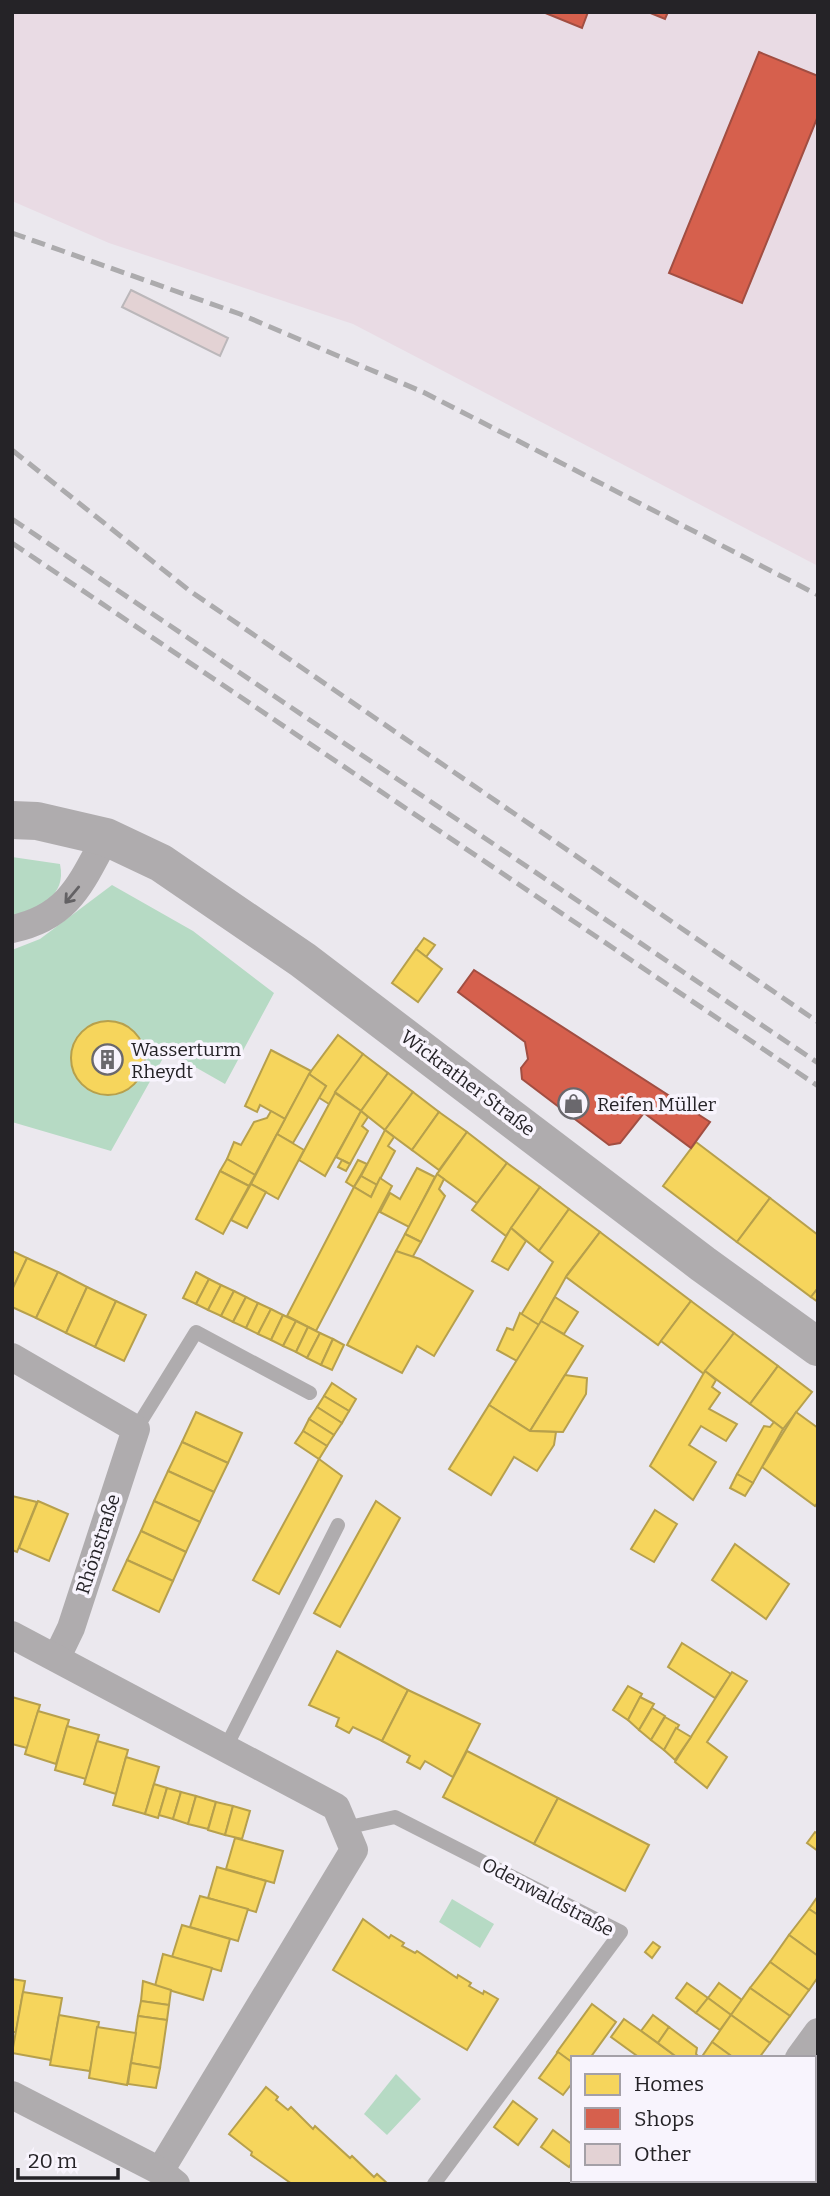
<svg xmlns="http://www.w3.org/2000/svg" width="830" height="2196" font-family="Bitter,serif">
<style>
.commercial{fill:#e9dbe4}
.green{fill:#b6dac4}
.homes{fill:#f6d55c;stroke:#b7a04c;stroke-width:2}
.shops{fill:#d6604d;stroke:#a14e42;stroke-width:2}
.building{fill:#e3d2d4;stroke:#bbb7ba;stroke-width:2}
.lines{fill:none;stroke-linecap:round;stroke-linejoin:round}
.service{stroke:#afacae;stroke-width:14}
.minor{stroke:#afacae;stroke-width:28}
.secondary{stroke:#afacae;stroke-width:38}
.rail{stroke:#acabad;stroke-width:5;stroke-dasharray:14 7;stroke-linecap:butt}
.oneway{stroke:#636164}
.labels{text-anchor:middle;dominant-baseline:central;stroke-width:7;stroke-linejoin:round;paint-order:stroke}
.poi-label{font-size:19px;fill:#252327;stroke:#f8f4fd;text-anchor:start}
.street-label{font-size:19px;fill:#252327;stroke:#f8f4fd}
</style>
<rect width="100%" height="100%" fill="#ebe8ee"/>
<polygon class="commercial" points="12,12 818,12 818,566 353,324 109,243 12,201"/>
<g class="green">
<path d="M 12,857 L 60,864 C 67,898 38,907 12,917 Z"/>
<polygon points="112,885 193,931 274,993 225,1084 167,1051 111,1151 12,1122 12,950 40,939"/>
<polygon points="452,1899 494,1924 480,1948 439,1922"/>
<polygon points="396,2074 421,2099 387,2135 364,2114"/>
</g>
<g class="homes">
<polygon points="424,938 435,945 426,957 416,949"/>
<polygon points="416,949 442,969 418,1002 392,983"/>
<circle cx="108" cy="1058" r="37"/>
<polygon points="338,1035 363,1054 329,1104 318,1097 326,1086 309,1074"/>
<polygon points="271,1050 311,1071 285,1119 260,1105 257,1112 245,1106"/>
<polygon points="363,1054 388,1073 361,1111 335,1092"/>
<polygon points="388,1073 413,1092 385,1130 361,1111"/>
<polygon points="309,1074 326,1086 293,1143 277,1134"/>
<polygon points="413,1092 439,1112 412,1150 385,1130"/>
<polygon points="335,1093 361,1111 325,1176 299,1160"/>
<polygon points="271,1111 285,1119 255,1175 227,1159 234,1142 241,1145 254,1122 267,1118"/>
<polygon points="361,1111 368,1117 362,1126 368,1131 350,1164 336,1157"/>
<polygon points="439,1112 467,1132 439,1170 412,1150"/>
<polygon points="385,1130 394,1137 388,1146 395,1151 377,1185 361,1176"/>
<polygon points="467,1132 507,1163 477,1203 437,1174"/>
<polygon points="277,1134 304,1150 278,1199 251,1184"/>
<polygon points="696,1142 770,1198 737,1242 663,1186"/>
<polygon points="227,1159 255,1175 249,1186 220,1171"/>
<polygon points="342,1160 350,1164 346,1171 338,1167"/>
<polygon points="358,1160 367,1164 354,1187 346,1182"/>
<polygon points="507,1163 540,1187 506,1236 472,1210"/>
<polygon points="417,1168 435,1177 409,1227 380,1212 390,1193 400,1199"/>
<polygon points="220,1171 249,1186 223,1234 196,1219"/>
<polygon points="437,1174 444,1179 439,1189 445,1196 421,1242 405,1234"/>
<polygon points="361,1176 377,1185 371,1197 354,1187"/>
<polygon points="380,1178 392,1186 316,1331 287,1316 354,1187 371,1197"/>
<polygon points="251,1184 266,1192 247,1228 231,1220"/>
<polygon points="540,1187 569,1209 539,1251 511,1228"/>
<polygon points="770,1198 818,1235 818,1288 811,1297 737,1242"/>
<polygon points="569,1209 600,1232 567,1275 539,1325 521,1315 553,1262 539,1251"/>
<polygon points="511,1228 526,1241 508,1270 492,1261"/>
<polygon points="600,1232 691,1301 658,1345 566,1277"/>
<polygon points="405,1234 421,1242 412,1258 396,1251"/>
<polygon points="12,1251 27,1258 12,1290"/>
<polygon points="396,1251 420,1259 473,1291 434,1356 417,1346 402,1373 347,1345"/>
<polygon points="27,1258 58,1272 36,1318 12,1307 12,1290"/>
<polygon points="58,1272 87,1287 66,1333 36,1318"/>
<polygon points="196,1272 209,1279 196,1304 183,1298"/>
<polygon points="209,1279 221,1285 208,1310 196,1304"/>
<polygon points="221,1285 234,1291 221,1316 208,1310"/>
<polygon points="87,1287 116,1301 95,1347 66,1333"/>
<polygon points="818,1288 818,1302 811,1297"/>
<polygon points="234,1291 246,1297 233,1322 221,1316"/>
<polygon points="246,1297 258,1303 246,1328 233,1322"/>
<polygon points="555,1297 578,1312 564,1334 541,1321"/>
<polygon points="116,1301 146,1315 124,1361 95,1347"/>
<polygon points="691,1301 734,1333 704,1374 661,1341"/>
<polygon points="258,1303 271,1309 258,1334 246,1328"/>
<polygon points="271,1309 283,1315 271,1340 258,1334"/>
<polygon points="520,1313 539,1325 517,1361 497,1350 507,1328 513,1330"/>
<polygon points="283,1315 296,1321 283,1346 271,1340"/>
<polygon points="296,1321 308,1327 296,1352 283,1346"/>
<polygon points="541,1321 583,1346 530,1431 489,1405"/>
<polygon points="308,1327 320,1333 307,1358 296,1352"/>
<polygon points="320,1333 333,1339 321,1365 307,1358"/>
<polygon points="734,1333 778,1366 750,1404 705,1371"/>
<polygon points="333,1339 344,1345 332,1370 321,1365"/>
<polygon points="778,1366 812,1392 783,1429 750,1404"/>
<polygon points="705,1371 716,1380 712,1387 720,1393 709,1409 737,1424 726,1441 701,1426 689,1445 716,1462 693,1500 650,1466"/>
<polygon points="565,1375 587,1378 586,1394 563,1432 530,1431"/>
<polygon points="332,1383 356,1399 349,1411 324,1396"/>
<polygon points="324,1396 349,1411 342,1423 317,1407"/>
<polygon points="489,1405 530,1431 556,1432 554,1445 537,1471 514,1457 491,1495 449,1469"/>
<polygon points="317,1407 342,1423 334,1435 309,1419"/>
<polygon points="196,1412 242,1433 228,1463 182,1442"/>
<polygon points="796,1412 818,1428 818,1502 815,1506 762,1467"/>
<polygon points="309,1419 334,1435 327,1446 303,1431"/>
<polygon points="774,1422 783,1429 753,1483 737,1474 764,1426 770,1427"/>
<polygon points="303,1431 327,1446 319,1459 295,1443"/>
<polygon points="182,1442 228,1463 214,1492 168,1471"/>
<polygon points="319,1459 342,1476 279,1594 253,1580"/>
<polygon points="168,1471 214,1492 200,1522 154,1501"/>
<polygon points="737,1474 753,1483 745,1496 730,1488"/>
<polygon points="12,1496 37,1502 17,1552 12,1550"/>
<polygon points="38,1501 68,1514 49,1561 19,1548"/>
<polygon points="154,1501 200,1522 186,1552 141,1531"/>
<polygon points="376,1501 400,1518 340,1627 314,1613"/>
<polygon points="655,1510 677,1524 654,1562 631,1549"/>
<polygon points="141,1531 186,1552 173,1581 127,1560"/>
<polygon points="735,1544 789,1584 766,1619 712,1580"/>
<polygon points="127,1560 173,1581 159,1612 113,1590"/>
<polygon points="682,1643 731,1674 715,1698 668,1667"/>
<polygon points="337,1651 408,1690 382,1741 353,1727 349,1733 336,1726 339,1718 309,1705"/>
<polygon points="732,1672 747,1681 707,1742 727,1757 707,1788 675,1762"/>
<polygon points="628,1686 642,1694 628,1720 613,1710"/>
<polygon points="408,1690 480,1724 453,1777 425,1761 420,1769 407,1762 410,1756 382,1741"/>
<polygon points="12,1697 40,1705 27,1748 12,1744"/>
<polygon points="640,1697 654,1704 639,1730 628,1720"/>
<polygon points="652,1708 665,1716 651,1740 639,1730"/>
<polygon points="38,1711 69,1720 56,1764 25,1754"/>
<polygon points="665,1717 679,1725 664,1750 651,1740"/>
<polygon points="67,1726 99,1735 86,1779 55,1770"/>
<polygon points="676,1728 691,1737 675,1760 664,1750"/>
<polygon points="97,1741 128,1750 116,1794 84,1784"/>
<polygon points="467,1751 558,1798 534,1844 443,1797"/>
<polygon points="126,1757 159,1767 145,1814 113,1805"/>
<polygon points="154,1784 167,1788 158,1818 145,1814"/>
<polygon points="167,1788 181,1792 173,1819 159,1815"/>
<polygon points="181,1792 196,1796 188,1824 173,1819"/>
<polygon points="196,1796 216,1802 208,1829 188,1824"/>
<polygon points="558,1798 649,1845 625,1891 534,1844"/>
<polygon points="216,1802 233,1806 225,1835 208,1830"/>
<polygon points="233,1806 250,1811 242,1839 225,1835"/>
<polygon points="815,1832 818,1834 818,1851 807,1843"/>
<polygon points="235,1838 283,1851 274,1883 226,1869"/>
<polygon points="217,1867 266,1881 256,1912 208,1898"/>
<polygon points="200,1896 248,1909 238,1941 190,1927"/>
<polygon points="818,1896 818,1915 809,1909"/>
<polygon points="809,1909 818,1915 818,1956 789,1935"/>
<polygon points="363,1919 389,1938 391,1935 404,1943 402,1946 415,1953 417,1951 457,1978 458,1975 471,1983 469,1986 483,1994 484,1991 498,1999 467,2050 333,1970"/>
<polygon points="182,1925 230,1939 221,1971 172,1957"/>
<polygon points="789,1935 818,1956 818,1977 809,1990 770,1962"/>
<polygon points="653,1942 660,1947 652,1958 645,1952"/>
<polygon points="163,1954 212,1968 203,2000 155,1986"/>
<polygon points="770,1962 809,1990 790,2016 750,1988"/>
<polygon points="12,1979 25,1981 16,2032 12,2032"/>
<polygon points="143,1981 171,1990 169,2005 141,2001"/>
<polygon points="687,1983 708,1998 696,2013 676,1998"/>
<polygon points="719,1983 742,2000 731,2015 708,1998"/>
<polygon points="750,1988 790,2016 770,2043 731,2015"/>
<polygon points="23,1992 62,1998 51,2060 12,2053"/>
<polygon points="708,1998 731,2015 720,2030 696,2013"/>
<polygon points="141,2001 169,2005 167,2020 138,2016"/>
<polygon points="592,2004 616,2022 590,2058 573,2058 573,2063 557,2052"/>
<polygon points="59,2015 99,2022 90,2071 50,2065"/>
<polygon points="653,2015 669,2027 658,2043 641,2031"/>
<polygon points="731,2015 770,2043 759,2058 734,2058 712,2042"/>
<polygon points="138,2016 167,2020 160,2068 131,2063"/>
<polygon points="624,2019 641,2031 678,2058 640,2058 611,2037"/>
<polygon points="97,2027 136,2033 127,2085 89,2078"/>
<polygon points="669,2027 697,2048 696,2054 700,2058 678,2058 658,2043"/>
<polygon points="712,2042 734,2058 701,2058"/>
<polygon points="558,2052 573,2063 573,2082 563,2095 539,2078"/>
<polygon points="131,2063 160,2068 156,2088 128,2084"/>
<polygon points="816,2086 818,2087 818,2117 814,2115"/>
<polygon points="266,2087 278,2097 276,2100 288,2110 291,2107 313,2129 315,2126 350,2158 352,2156 374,2177 377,2174 388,2184 292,2184 251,2155 252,2152 229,2134"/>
<polygon points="513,2101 537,2119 518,2145 494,2127"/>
<polygon points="553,2130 573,2145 573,2161 569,2167 541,2147"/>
<polygon points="588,2180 613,2180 610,2184 593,2184"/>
<polygon points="613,2180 623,2180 627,2184 610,2184"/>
<polygon points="623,2180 672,2180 669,2184 627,2184"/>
<polygon points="749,2180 806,2180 803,2184 746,2184"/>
</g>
<g class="shops">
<polygon points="543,12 588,12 582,28"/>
<polygon points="648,12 668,12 665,19"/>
<polygon points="759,52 818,76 818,116 742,303 669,273"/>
<polygon points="474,970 710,1122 691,1148 644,1113 620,1143 609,1145 522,1079 521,1068 528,1059 525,1042 458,992"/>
</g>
<polygon class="building" points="131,290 228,338 220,356 122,307"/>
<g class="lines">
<g class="service">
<polyline points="136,1429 196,1332 310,1393"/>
<polyline points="226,1747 338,1525"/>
<polyline points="345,1828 395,1817 621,1932 434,2184"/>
</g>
<g class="minor">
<path d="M 12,929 C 69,917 81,883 106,837"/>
<polyline points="12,1357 136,1429 71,1628 57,1657"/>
<polyline points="12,1635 336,1807 354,1850 160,2171"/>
<polyline points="799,2058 818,2032"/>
<polyline points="12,2095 160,2171 176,2184"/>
<polyline points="707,2184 709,2180"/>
</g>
<polyline class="secondary" points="12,820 37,821 106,837 161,863 303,960 703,1264 818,1347"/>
<g class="rail">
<polyline points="12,233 240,314 425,393 818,595"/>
<polyline points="12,450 190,591 818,1022"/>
<polyline points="12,519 818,1063"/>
<polyline points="12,543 818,1086"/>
</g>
</g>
<defs><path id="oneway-shaft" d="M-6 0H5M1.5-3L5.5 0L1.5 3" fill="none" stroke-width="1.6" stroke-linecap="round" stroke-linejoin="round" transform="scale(1.75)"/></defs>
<use class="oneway" href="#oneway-shaft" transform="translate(72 895) rotate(130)"/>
<defs>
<symbol id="building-ring" viewBox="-11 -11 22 22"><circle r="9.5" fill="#f8f4fd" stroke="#6a686d" stroke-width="1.5"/><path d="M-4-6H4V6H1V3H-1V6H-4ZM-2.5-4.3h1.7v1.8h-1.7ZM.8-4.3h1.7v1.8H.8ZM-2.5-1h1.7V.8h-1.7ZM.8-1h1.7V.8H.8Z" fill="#6a686d"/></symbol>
<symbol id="shop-ring" viewBox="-11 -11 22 22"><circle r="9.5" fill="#f8f4fd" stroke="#6a686d" stroke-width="1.5"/><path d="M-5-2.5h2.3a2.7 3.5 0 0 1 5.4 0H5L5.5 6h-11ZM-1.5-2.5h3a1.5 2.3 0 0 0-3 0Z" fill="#6a686d"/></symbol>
</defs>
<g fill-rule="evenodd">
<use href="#building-ring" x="90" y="1042" width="35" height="35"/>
<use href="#shop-ring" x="556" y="1086" width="35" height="35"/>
</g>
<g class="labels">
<g class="poi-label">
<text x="131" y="1049">Wasserturm<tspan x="131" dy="22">Rheydt</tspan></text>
<text x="597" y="1104">Reifen Müller</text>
</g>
<g class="street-label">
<text transform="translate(468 1083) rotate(37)">Wickrather Straße</text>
<text transform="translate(98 1544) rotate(-72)">Rhönstraße</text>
<text transform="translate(548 1897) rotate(28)">Odenwaldstraße</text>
</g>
</g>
<rect width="830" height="2196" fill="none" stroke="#252327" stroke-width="28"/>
<rect x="571" y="2056" width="245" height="126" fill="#f8f4fd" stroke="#a4a0a7" stroke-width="2"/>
<rect x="585" y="2074" width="35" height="21" fill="#f6d55c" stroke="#a4a0a7" stroke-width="2"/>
<text x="634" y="2091" font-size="21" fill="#252327">Homes</text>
<rect x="585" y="2108" width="35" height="21" fill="#d6604d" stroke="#a4a0a7" stroke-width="2"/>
<text x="634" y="2126" font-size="21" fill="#252327">Shops</text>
<rect x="585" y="2144" width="35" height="21" fill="#e3d2d4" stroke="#a4a0a7" stroke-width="2"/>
<text x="634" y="2161" font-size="21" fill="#252327">Other</text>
<path d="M18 2168v10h100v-10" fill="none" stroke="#252327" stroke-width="3.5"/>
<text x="28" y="2168" font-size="21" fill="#252327" stroke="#f8f4fd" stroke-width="5" paint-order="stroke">20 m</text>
</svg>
